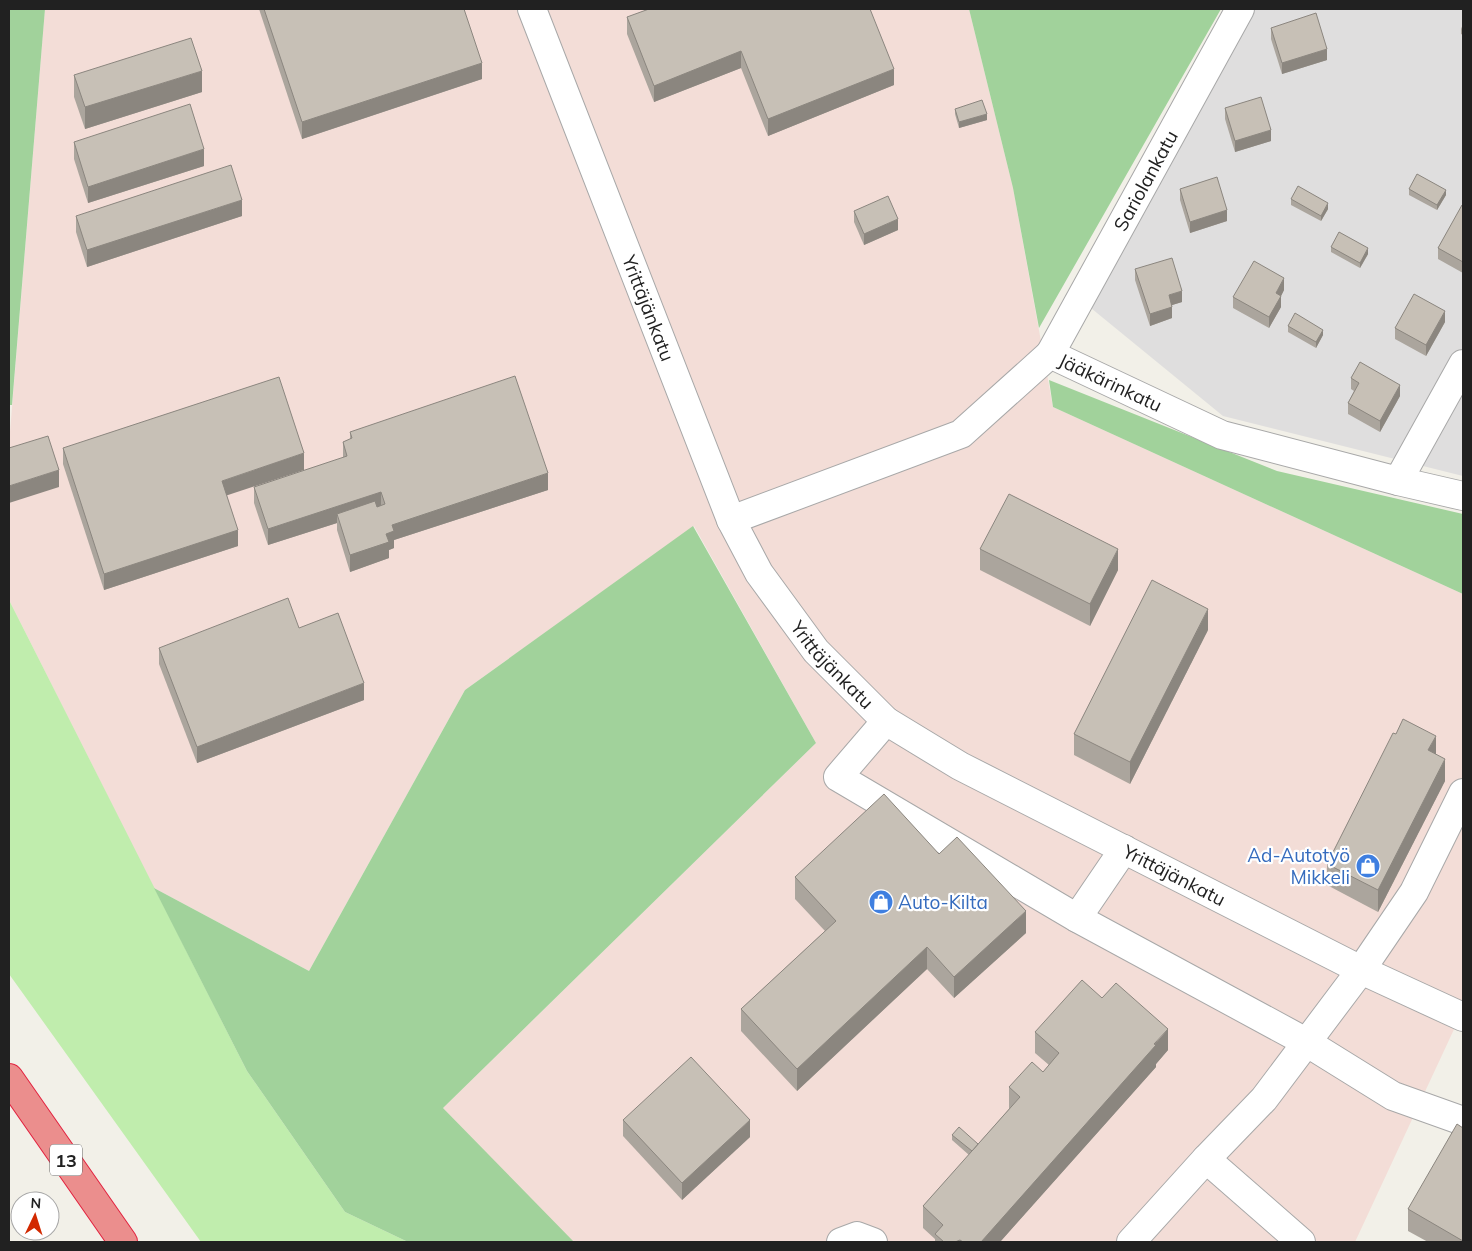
<svg xmlns="http://www.w3.org/2000/svg" width="1472" height="1251" font-family="Mulish,sans-serif">
<style>
.residential{fill:#dfdede}
.commercial{fill:#f3ddd7}
.grass{fill:#c0edad}
.forest{fill:#a1d29b}
.lines{fill:none;stroke-linecap:round;stroke-linejoin:round}
.minor-casing{stroke:#a8a8a8;stroke-width:30}
.highway-casing{stroke:#e2223f;stroke-width:30}
.minor{stroke:#fff;stroke-width:28}
.highway{stroke:#eb8e8d;stroke-width:28}
.wall{fill:#aba59d}
.shaded-wall{fill:#8b867f}
.building{fill:#c7c0b6;stroke:#8b867f}
.labels{text-anchor:middle;dominant-baseline:central;stroke-width:4.5;stroke-linejoin:round;paint-order:stroke}
.shield{fill:#fff;stroke:#646464;stroke-width:1}
.shield-label{font-size:18px;font-weight:bold;fill:#212121}
.street-label{font-size:19px;fill:#212121;stroke:#fff}
.shop-label{font-size:19px;fill:#366cbe;stroke:#fff;text-anchor:end}
</style>
<rect width="100%" height="100%" fill="#f2f0e8"/>
<polygon class="residential" points="1252,9 1463,9 1463,476 1223,416 1086,304"/>
<polygon class="commercial" points="45,9 969,9 1013,188 1053,407 1463,594 1463,1010 1355,1242 572,1242 443,1108 816,743 694,526 465,690 309,971 154,888 9,600 9,444"/>
<polygon class="grass" points="9,600 247,1071 345,1212 408,1242 201,1242 9,974"/>
<g class="forest">
<polygon points="9,9 45,9 12,405 9,405"/>
<polygon points="969,9 1221,9 1039,328 1013,188"/>
<polygon points="1049,380 1277,471 1463,514 1463,594 1053,407"/>
<polygon points="693,526 816,743 443,1108 574,1242 408,1242 345,1212 247,1071 154,888 309,971 465,690"/>
</g>
<g class="lines">
<defs>
<g id="minor">
<path id="s1" d="M 532,9 L 731,520 L 759,573 L 816,651 L 886,721 L 960,766 L 1361,970 L 1463,1017"/>
<path id="s2" d="M 1050,354 L 1240,9"/>
<polyline points="1398,481 1463,364"/>
<path id="s3" d="M 731,520 L 961,434 L 1050,354 L 1222,435 L 1398,481 L 1463,496"/>
<polyline points="886,721 838,777 1077,918 1306,1042 1393,1096 1463,1121"/>
<polyline points="1077,918 1124,849"/>
<polyline points="1206,1159 1301,1242"/>
<polyline points="841,1242 857,1236 873,1242"/>
<polyline points="1131,1242 1206,1159 1264,1099 1361,970 1414,892 1463,793"/>
</g>
<polyline id="highway" points="9,1078 123,1242"/>
</defs>
<use href="#minor" class="minor-casing"/>
<use href="#highway" class="highway-casing"/>
<use href="#minor" class="minor"/>
<use href="#highway" class="highway"/>
</g>
<g class="wall">
<polygon points="259,9 464,9 482,79 302,139"/>
<polygon points="627,17 894,85 768,136 741,68 654,102 627,34"/>
<polygon points="1463,24 1463,35 1461,34 1461,29"/>
<polygon points="1271,28 1327,60 1282,74 1271,39"/>
<polygon points="74,75 202,92 85,129 74,97"/>
<polygon points="1225,108 1271,141 1235,152 1225,119"/>
<polygon points="955,109 987,120 959,128 955,114"/>
<polygon points="74,142 204,166 88,203 74,159"/>
<polygon points="1180,189 1227,221 1190,233 1180,200"/>
<polygon points="1409,189 1446,195 1437,210 1409,195"/>
<polygon points="1291,199 1328,209 1321,221 1291,205"/>
<polygon points="1463,206 1463,273 1438,259 1438,248"/>
<polygon points="854,211 898,230 864,245 854,222"/>
<polygon points="76,216 242,216 87,267 76,232"/>
<polygon points="1331,247 1368,254 1360,268 1331,252"/>
<polygon points="1135,269 1182,302 1172,305 1172,318 1150,326 1135,280"/>
<polygon points="1284,290 1281,296 1281,307 1269,328 1233,308 1233,297"/>
<polygon points="1445,322 1426,356 1395,339 1395,328"/>
<polygon points="1288,326 1323,335 1316,348 1288,332"/>
<polygon points="1351,378 1400,396 1380,432 1348,414 1348,403 1354,391 1351,389"/>
<polygon points="350,432 548,490 394,540 394,548 389,550 389,558 350,572 337,530 337,523 268,545 254,503 254,487 343,458 343,442 350,439"/>
<polygon points="63,448 227,496 238,546 104,590 63,464"/>
<polygon points="980,549 1118,570 1090,626 980,570"/>
<polygon points="1208,630 1130,784 1074,755 1074,734"/>
<polygon points="159,648 364,700 197,763 159,664"/>
<polygon points="1436,754 1445,781 1378,912 1327,885 1327,864"/>
<polygon points="939,854 1026,933 954,998 927,969 797,1091 741,1031 741,1009 825,931 795,899 795,877"/>
<polygon points="1102,998 1168,1050 1156,1064 1156,1067 1000,1242 935,1242 935,1239 923,1228 923,1206 969,1155 952,1140 952,1135 978,1144 1009,1109 1009,1087 1043,1072 1049,1065 1035,1053 1035,1032"/>
<polygon points="623,1120 750,1137 682,1200 623,1136"/>
<polygon points="1463,1128 1463,1242 1428,1242 1408,1231 1408,1209"/>
</g>
<g class="shaded-wall">
<polygon points="1327,49 1327,60 1282,74 1282,63"/>
<polygon points="741,51 741,68 654,102 654,86"/>
<polygon points="482,63 482,79 302,139 302,122"/>
<polygon points="894,69 894,85 768,136 768,119"/>
<polygon points="202,71 202,92 85,129 85,107"/>
<polygon points="987,114 987,120 959,128 959,122"/>
<polygon points="1271,130 1271,141 1235,152 1235,141"/>
<polygon points="204,149 204,166 88,203 88,187"/>
<polygon points="1446,190 1446,195 1437,210 1437,205"/>
<polygon points="242,200 242,216 87,267 87,250"/>
<polygon points="1328,203 1328,209 1321,221 1321,216"/>
<polygon points="1227,210 1227,221 1190,233 1190,222"/>
<polygon points="898,219 898,230 864,245 864,234"/>
<polygon points="1368,248 1368,254 1360,268 1360,263"/>
<polygon points="1284,278 1284,290 1281,296 1281,307 1269,328 1269,317 1276,293"/>
<polygon points="1182,291 1182,302 1169,306 1169,295"/>
<polygon points="1172,307 1172,318 1150,326 1150,314"/>
<polygon points="1445,311 1445,322 1426,356 1426,345"/>
<polygon points="1323,330 1323,335 1316,348 1316,342"/>
<polygon points="1400,385 1400,396 1380,432 1380,421"/>
<polygon points="304,453 304,470 222,497 222,481"/>
<polygon points="59,470 59,487 9,503 9,486"/>
<polygon points="548,473 548,490 394,540 394,548 389,550 389,558 350,572 350,555 386,534 392,525"/>
<polygon points="381,492 381,508 337,514 337,523 268,545 268,529"/>
<polygon points="238,530 238,546 104,590 104,574"/>
<polygon points="1118,549 1118,570 1090,626 1090,604"/>
<polygon points="1208,609 1208,630 1130,784 1130,762"/>
<polygon points="364,683 364,700 197,763 197,747"/>
<polygon points="1436,736 1436,757 1428,750"/>
<polygon points="1445,759 1445,781 1378,912 1378,890"/>
<polygon points="1026,911 1026,933 954,998 954,977"/>
<polygon points="927,947 927,969 797,1091 797,1069"/>
<polygon points="1168,1029 1168,1050 1156,1064 1156,1067 1000,1242 981,1242"/>
<polygon points="750,1120 750,1137 682,1200 682,1183"/>
</g>
<g class="building">
<polygon points="264,9 464,9 482,63 302,122"/>
<polygon points="649,9 870,9 894,69 768,119 741,51 654,86 627,17"/>
<polygon points="1316,13 1327,49 1282,63 1271,28"/>
<polygon points="191,38 202,71 85,107 74,75"/>
<polygon points="1261,97 1271,130 1235,141 1225,108"/>
<polygon points="982,100 987,114 959,122 955,109"/>
<polygon points="190,104 204,149 88,187 74,142"/>
<polygon points="231,165 242,200 87,250 76,216"/>
<polygon points="1417,174 1446,190 1437,205 1409,189"/>
<polygon points="1217,177 1227,210 1190,222 1180,189"/>
<polygon points="1298,186 1328,203 1321,216 1291,199"/>
<polygon points="888,196 898,219 864,234 854,211"/>
<polygon points="1462,205 1463,206 1463,262 1438,248"/>
<polygon points="1339,232 1368,248 1360,263 1331,247"/>
<polygon points="1172,258 1182,291 1169,295 1172,307 1150,314 1135,269"/>
<polygon points="1254,261 1284,278 1276,293 1281,296 1269,317 1233,297"/>
<polygon points="1414,294 1445,311 1426,345 1395,328"/>
<polygon points="1295,313 1323,330 1316,342 1288,326"/>
<polygon points="1360,362 1400,385 1380,421 1348,403 1359,383 1351,378"/>
<polygon points="515,376 548,473 392,525 394,531 386,534 389,542 350,555 337,514 375,501 377,507 385,504 381,492 268,529 254,487 347,456 343,442 352,438 350,432"/>
<polygon points="279,377 304,453 222,481 238,530 104,574 63,448"/>
<polygon points="48,436 59,470 9,486 9,448"/>
<polygon points="1009,494 1118,549 1090,604 980,549"/>
<polygon points="1152,580 1208,609 1130,762 1074,734"/>
<polygon points="288,598 299,628 338,613 364,683 197,747 159,648"/>
<polygon points="1403,719 1436,736 1428,750 1445,759 1378,890 1327,864 1393,733 1396,734"/>
<polygon points="884,794 939,854 957,837 1026,911 954,977 927,947 797,1069 741,1009 836,921 795,877"/>
<polygon points="1082,980 1102,998 1116,983 1168,1029 1154,1044 1156,1045 981,1242 963,1242 960,1240 955,1242 944,1242 935,1234 943,1225 923,1206 1020,1097 1009,1087 1032,1062 1043,1072 1059,1053 1035,1032"/>
<polygon points="691,1057 750,1120 682,1183 623,1120"/>
<polygon points="1457,1124 1463,1128 1463,1241 1408,1209"/>
<polygon points="959,1127 978,1144 972,1151 952,1135"/>
</g>
<defs>
<symbol id="shop-disc" viewBox="-11 -11 22 22"><circle r="9.5" fill="#3f7fe0" stroke="#fff"/><path d="M-5-2.5h2.3a2.7 3.5 0 0 1 5.4 0H5L5.5 6h-11ZM-1.5-2.5h3a1.5 2.3 0 0 0-3 0Z" fill="#fff"/></symbol>
</defs>
<g fill-rule="evenodd">
<use href="#shop-disc" x="1354" y="852" width="28" height="28"/>
<use href="#shop-disc" x="867" y="888" width="28" height="28"/>
</g>
<g class="labels">
<rect class="shield" x="50" y="1144.5" width="32" height="31" rx="4"/>
<g class="shield-label">
<text x="66" y="1160">13</text>
</g>
<g class="street-label">
<text stroke="none"><textPath href="#s2" startOffset="198">Sariolankatu</textPath></text>
<text stroke="none"><textPath href="#s1" startOffset="321">Yrittäjänkatu</textPath></text>
<text stroke="none"><textPath href="#s3" startOffset="432">Jääkärinkatu</textPath></text>
<text stroke="none"><textPath href="#s1" startOffset="726">Yrittäjänkatu</textPath></text>
<text stroke="none"><textPath href="#s1" startOffset="1131">Yrittäjänkatu</textPath></text>
</g>
<g class="shop-label">
<text x="1350" y="855">Ad-Autotyö<tspan x="1350" dy="22">Mikkeli</tspan></text>
<text x="898" y="902" text-anchor="start">Auto-Kilta</text>
</g>
</g>
<rect width="1472" height="1251" fill="none" stroke="#212121" stroke-width="20"/>
<g transform="translate(35 1216) rotate(4)"><circle r="24" fill="#ffffff" stroke="#a6a6a6"/>
<path d="M0-4L9 19L0 12L-9 19Z" fill="#d22900"/>
<text y="-8" font-size="14" font-weight="bold" text-anchor="middle" fill="#212121">N</text>
</g>
</svg>
